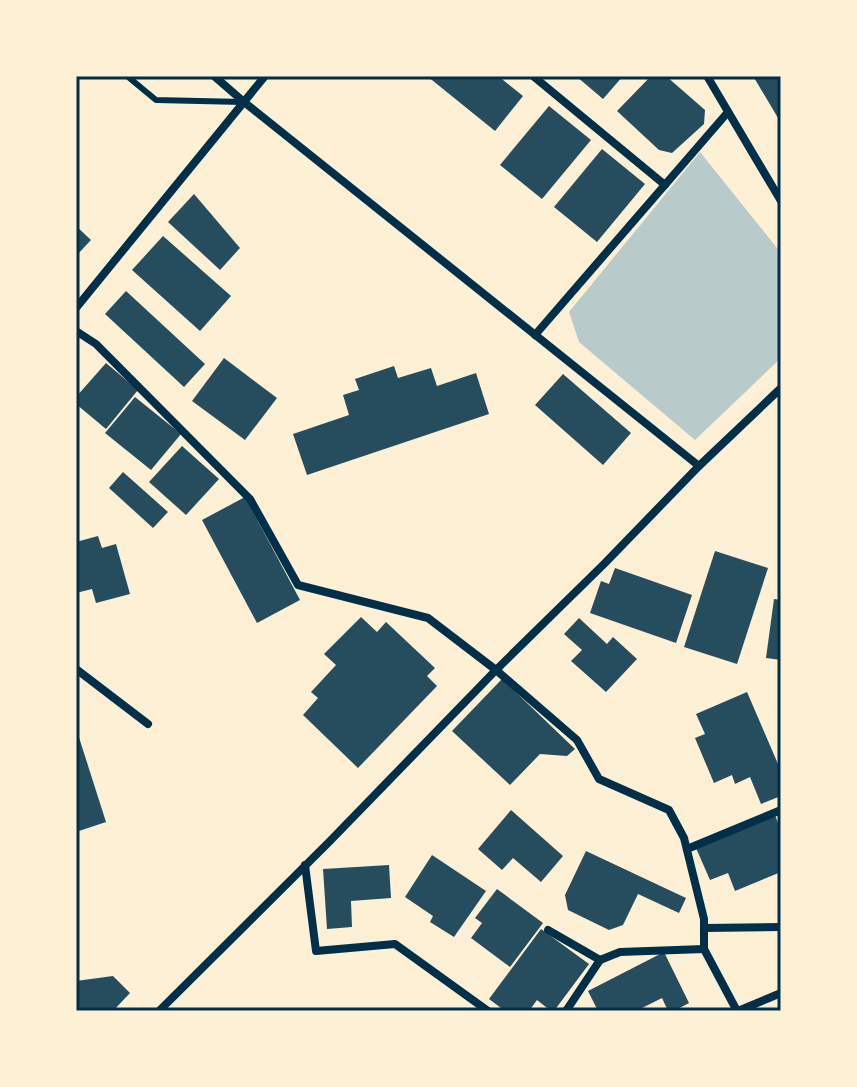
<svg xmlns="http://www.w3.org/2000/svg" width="857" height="1087" font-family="'Titillium Web',sans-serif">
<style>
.green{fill:#b9caca}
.building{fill:#264d5e}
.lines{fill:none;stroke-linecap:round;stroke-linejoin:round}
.service{stroke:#003049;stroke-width:6}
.minor{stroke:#003049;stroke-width:8}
.neatline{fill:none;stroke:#003049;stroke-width:3}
</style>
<rect width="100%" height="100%" fill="#fdf0d5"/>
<polygon class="green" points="700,152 781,253 781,358 695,440 579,342 569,312"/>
<g class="building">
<polygon points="427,76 498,76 523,96 495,131"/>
<polygon points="576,76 623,76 603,99"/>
<polygon points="651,76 666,76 705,110 704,124 672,153 659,150 617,111"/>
<polygon points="753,76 781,76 781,123"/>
<polygon points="549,106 591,140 542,199 500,165"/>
<polygon points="602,149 645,184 597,242 554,207"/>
<polygon points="194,194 240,248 220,270 168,222"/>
<polygon points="76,226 91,240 76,256"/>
<polygon points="163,236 231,296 200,331 132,270"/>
<polygon points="126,291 205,364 184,387 105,314"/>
<polygon points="224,358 277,398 245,440 192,401"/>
<polygon points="106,363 138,390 106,429 76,404 76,397"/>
<polygon points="394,366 398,378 431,368 437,386 476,373 489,414 307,475 293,434 349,415 343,395 359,390 355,379"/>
<polygon points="563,374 631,433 603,465 535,405"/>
<polygon points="135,397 181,434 151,470 105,433"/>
<polygon points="182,446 219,479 186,515 149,482"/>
<polygon points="123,472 168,512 153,528 109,488"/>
<polygon points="245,497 300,600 257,623 202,520"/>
<polygon points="98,536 102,548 116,544 130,594 96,603 92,589 76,593 76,542"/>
<polygon points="715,551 768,568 737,664 684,647"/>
<polygon points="615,568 692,595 676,643 590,613 601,581 609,584"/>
<polygon points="774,599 781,600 781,660 766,658"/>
<polygon points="361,617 377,632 386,622 435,668 427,676 437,686 358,768 303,715 318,698 311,692 336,665 324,654"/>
<polygon points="579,618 607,644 613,637 637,659 606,692 571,661 582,650 564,634"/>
<polygon points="502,679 575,749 567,756 540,754 510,785 452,731"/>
<polygon points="747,692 781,771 781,796 761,804 750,777 735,784 732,775 714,783 695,738 705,734 696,714"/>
<polygon points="76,728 106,822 76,832"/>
<polygon points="511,810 563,856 541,882 513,858 502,870 478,849"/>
<polygon points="775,815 781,831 781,872 735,891 728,873 710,880 696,848"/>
<polygon points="586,851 686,898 679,913 638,894 623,925 609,930 568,910 565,895"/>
<polygon points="432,855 486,891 454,937 430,922 433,916 405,897"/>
<polygon points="389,865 391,898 351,901 352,927 327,929 323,869"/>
<polygon points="497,889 543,923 510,967 471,938 482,923 475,918"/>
<polygon points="541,929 589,964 554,1011 551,1011 537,1000 529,1011 505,1011 489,999"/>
<polygon points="664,952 689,1003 674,1011 668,1011 662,998 636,1011 598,1011 588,991"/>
<polygon points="113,976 130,993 113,1011 76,1011 76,981"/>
</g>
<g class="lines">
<polyline class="service" points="127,76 156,100 243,102"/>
<g class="minor">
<polyline points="214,76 244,102 699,466"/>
<polyline points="533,76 665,185"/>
<polyline points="707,76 781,201"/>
<polyline points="76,308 265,76"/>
<polyline points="76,331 96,344 250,499 298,585 428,618 496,670 577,740 599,779 669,810 684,838 704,919 704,949 737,1011"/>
<polyline points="535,335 728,112"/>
<polyline points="76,669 148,724"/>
<polyline points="687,849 781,810"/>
<polyline points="305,865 316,951 395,944 488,1011"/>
<polyline points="704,928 781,927"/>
<polyline points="548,930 600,960 620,952 704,949"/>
<polyline points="159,1011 330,841 496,670 604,564 699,466 781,388"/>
<polyline points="566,1011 600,960"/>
<polyline points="738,1011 781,993"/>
</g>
</g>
<rect width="857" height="1087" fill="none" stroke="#fdf0d5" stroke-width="156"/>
<rect x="78" y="78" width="701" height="931" class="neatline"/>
</svg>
